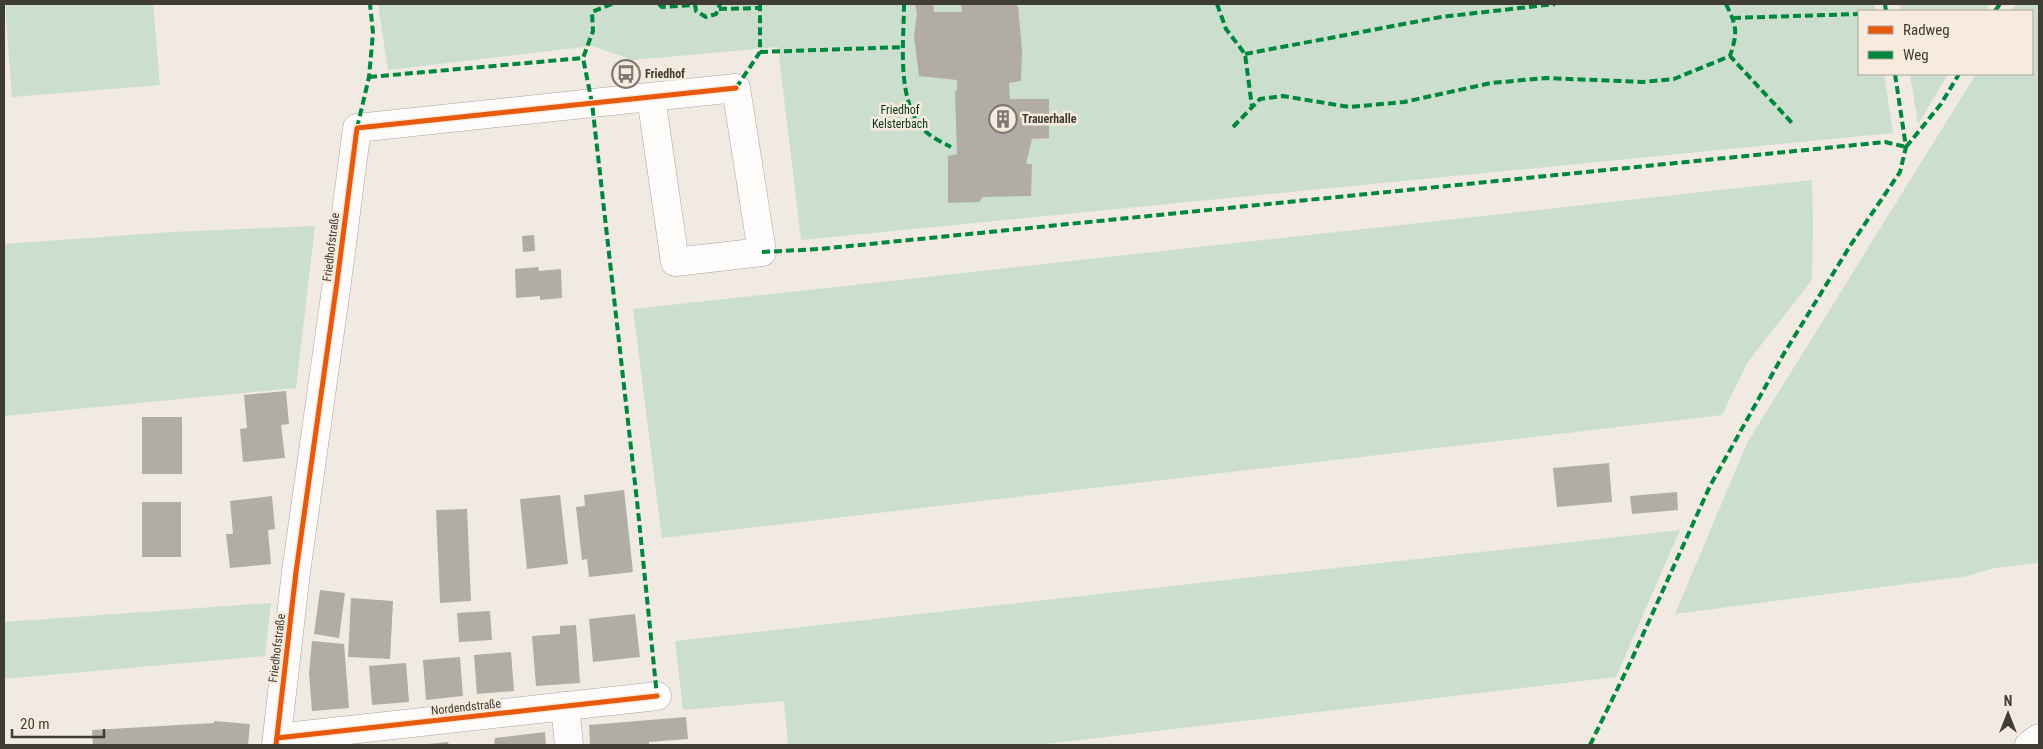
<svg xmlns="http://www.w3.org/2000/svg" width="2043" height="749" font-family="'Roboto Condensed',sans-serif">
<style>
.green{fill:#ccdece}
.building{fill:#b1aca6}
.lines{fill:none;stroke-linecap:round;stroke-linejoin:round}
.minor-casing{stroke:#a8a49e;stroke-width:29}
.minor{stroke:#fdfcfb;stroke-width:28}
.quiet{stroke:#00873e;stroke-width:4;stroke-dasharray:8 4;stroke-linecap:butt}
.cycleway-casing{stroke:#f6ebdd;stroke-width:8}
.cycleway{stroke:#e8590c;stroke-width:5}
.labels{text-anchor:middle;dominant-baseline:central;stroke-width:5;stroke-linejoin:round;paint-order:stroke}
.poi-label{font-size:12px;font-weight:bold;fill:#3f3b35;stroke:#f6ebdd;text-anchor:start}
.park-label{font-size:12px;fill:#05371f;stroke:#f6ebdd}
.street-label{font-size:12px;fill:#3f3b35;stroke:#f6ebdd}
</style>
<rect width="100%" height="100%" fill="#f0eae3"/>
<g class="green">
<polygon points="5,4 153,4 160,85 12,97"/>
<polygon points="378,4 1874,4 1875,11 1859,11 1859,74 1884,74 1893,133 801,240 778,47 633,60 592,46 388,70"/>
<polygon points="1900,4 1990,4 1985,11 1901,11"/>
<polygon points="2016,4 2039,4 2039,563 1995,568 1967,576 1675,614 1747,443 1976,74 2032,74 2032,11 2012,11"/>
<polygon points="1910,74 1948,74 1918,124"/>
<polygon points="1812,180 1813,223 1812,280 1747,363 1722,415 662,538 633,309"/>
<polygon points="315,226 296,388 4,416 4,244 172,232"/>
<polygon points="1680,530 1616,677 1037,745 788,745 784,701 683,710 675,641"/>
<polygon points="271,603 265,656 4,679 4,622"/>
</g>
<g class="building">
<polygon points="915,4 933,4 934,12 962,12 961,4 1011,4 1018,6 1022,50 1021,81 1009,83 1010,99 1049,99 1049,138 1032,139 1026,164 1032,164 1031,196 983,197 979,202 948,203 948,156 957,154 955,91 957,91 957,80 919,76 914,37 917,13"/>
<polygon points="534,235 535,251 523,252 522,236"/>
<polygon points="538,267 539,271 561,269 562,298 540,300 540,296 516,298 515,269"/>
<polygon points="286,391 289,424 281,425 285,458 243,462 240,429 247,428 244,395"/>
<rect x="142" y="417" width="40" height="57"/>
<polygon points="1609,463 1612,502 1557,507 1553,468"/>
<polygon points="624,490 633,572 589,577 587,559 582,560 576,507 585,506 584,495"/>
<polygon points="1677,492 1678,510 1632,514 1630,496"/>
<polygon points="560,495 568,564 527,569 520,499"/>
<polygon points="272,496 275,529 268,530 271,564 230,568 226,534 233,534 230,501"/>
<rect x="142" y="502" width="39" height="55"/>
<polygon points="467,509 471,601 440,603 436,510"/>
<polygon points="320,590 345,593 339,638 314,634"/>
<polygon points="351,598 393,601 390,659 348,657"/>
<polygon points="490,611 492,640 459,642 457,613"/>
<polygon points="635,614 640,657 593,662 589,619"/>
<polygon points="576,625 580,683 536,686 532,636 560,634 560,626"/>
<polygon points="312,641 344,644 349,708 312,711 309,673"/>
<polygon points="511,652 514,691 477,694 474,655"/>
<polygon points="460,657 463,696 426,700 423,660"/>
<polygon points="406,663 409,702 372,705 369,666"/>
<polygon points="686,717 688,739 649,742 649,745 590,745 589,725"/>
<polygon points="214,721 250,724 248,745 93,745 92,730 214,723"/>
<polygon points="545,732 546,745 494,745 495,738"/>
<polygon points="448,742 449,745 429,745 429,744"/>
</g>
<g class="lines">
<defs>
<g id="minor">
<polyline points="565,706 569,745"/>
<polyline points="277,738 657,696"/>
<polyline points="276,745 296,572 337,282 357,128 621,100 736,88 762,252 675,262 651,97"/>
<polyline points="2029,745 2039,738"/>
</g>
</defs>
<use href="#minor" class="minor-casing"/>
<use href="#minor" class="minor"/>
<g class="quiet">
<polyline points="612,4 592,12 593,31 583,58 592,103 637,501 657,696"/>
<polyline points="659,4 662,7 695,5"/>
<polyline points="695,4 696,11 706,17 716,14 720,4"/>
<path d="M 904,4 C 904,40 896,98 922,128 C 929,136 941,142 951,147"/>
<polyline points="1217,4 1226,29 1245,54 1252,107"/>
<path d="M 1726,4 C 1737,27 1738,31 1730,56"/>
<polyline points="1885,4 1886,11"/>
<polyline points="719,9 760,8"/>
<polyline points="1995,11 2000,4"/>
<polyline points="1733,18 1859,14"/>
<polyline points="760,52 904,47"/>
<polyline points="1245,54 1441,17 1555,4"/>
<polyline points="369,77 583,58"/>
<polyline points="736,88 760,52 760,4"/>
<polyline points="1233,127 1260,99 1283,96 1349,107 1404,102 1491,83 1546,78 1643,82 1674,79 1730,56 1792,123"/>
<polyline points="357,128 369,77 373,33 370,4"/>
<polyline points="1906,147 1941,104 1959,74"/>
<polyline points="762,252 820,249 1885,142 1906,147"/>
<polyline points="1590,745 1631,661 1710,486 1783,355 1850,246 1900,172 1906,147 1895,74"/>
</g>
<defs>
<g id="cycleway">
<polyline points="277,738 657,696"/>
<polyline points="276,745 296,572 337,282 357,128 736,88"/>
</g>
</defs>
<use href="#cycleway" class="cycleway-casing"/>
<use href="#cycleway" class="cycleway"/>
</g>
<defs>
<symbol id="bus-ring" viewBox="-11 -11 22 22"><circle r="9.5" fill="#f6ebdd" stroke="#7d7872" stroke-width="1.5"/><path d="M-5-6H5V4H4V6H2V4H-2V6H-4V4H-5ZM-3.5-4V0h7V-4ZM-3.5 1.2v1.5H-2V1.2ZM2 1.2v1.5H3.5V1.2Z" fill="#7d7872"/></symbol>
<symbol id="building-ring" viewBox="-11 -11 22 22"><circle r="9.5" fill="#f6ebdd" stroke="#7d7872" stroke-width="1.5"/><path d="M-4-6H4V6H1V3H-1V6H-4ZM-2.5-4.3h1.7v1.8h-1.7ZM.8-4.3h1.7v1.8H.8ZM-2.5-1h1.7V.8h-1.7ZM.8-1h1.7V.8H.8Z" fill="#7d7872"/></symbol>
</defs>
<g fill-rule="evenodd">
<use href="#bus-ring" x="610" y="58" width="32" height="32"/>
<use href="#building-ring" x="987" y="103" width="32" height="32"/>
</g>
<g class="labels">
<g class="poi-label">
<text x="645" y="74">Friedhof</text>
<text x="1022" y="119">Trauerhalle</text>
</g>
<g class="park-label">
<text x="900" y="110">Friedhof<tspan x="900" dy="14">Kelsterbach</tspan></text>
</g>
<g class="street-label">
<text transform="translate(331 247) rotate(-83)">Friedhofstraße</text>
<text transform="translate(277 648) rotate(-83)">Friedhofstraße</text>
<text transform="translate(466 707) rotate(-6)">Nordendstraße</text>
</g>
</g>
<rect width="2043" height="749" fill="none" stroke="#3f3b35" stroke-width="10"/>
<rect x="1858" y="10" width="175" height="65" fill="#f6ebdd" stroke="#ada59a"/>
<rect x="1868" y="26" width="25" height="8" fill="#e8590c" stroke="#ada59a"/>
<text x="1903" y="35" font-size="15" fill="#3f3b35">Radweg</text>
<rect x="1868" y="51" width="25" height="8" fill="#00873e" stroke="#ada59a"/>
<text x="1903" y="60" font-size="15" fill="#3f3b35">Weg</text>
<g transform="translate(2008 714)" stroke="#f6ebdd" stroke-width="4" paint-order="stroke">
<path d="M0-4L9 19L0 12L-9 19Z" fill="#3f3b35"/>
<text y="-8" font-size="14" font-weight="bold" text-anchor="middle" fill="#3f3b35">N</text>
</g>
<path d="M12 729v8h92v-8" fill="none" stroke="#3f3b35" stroke-width="2.5"/>
<text x="20" y="729" font-size="15" fill="#3f3b35" stroke="#f6ebdd" stroke-width="4" paint-order="stroke">20 m</text>
</svg>
